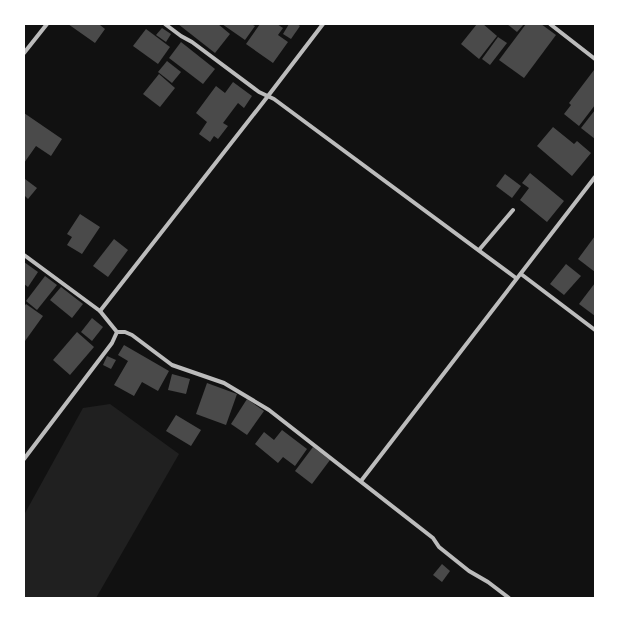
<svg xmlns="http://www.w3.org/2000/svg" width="619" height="622" font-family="'Open Sans',sans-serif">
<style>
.green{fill:#202020}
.building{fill:#4a4a4a}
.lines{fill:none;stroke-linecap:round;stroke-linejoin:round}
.minor{stroke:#bcbcbc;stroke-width:4}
</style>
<rect width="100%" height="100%" fill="#111"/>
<polygon class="green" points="110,404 179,454 96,598 24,598 24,515 83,408"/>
<g class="building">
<polygon points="68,24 101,24 100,25 105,29 95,43"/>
<polygon points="178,24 218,24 230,34 215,53"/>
<polygon points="222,24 251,24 255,26 245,40"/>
<polygon points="260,24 277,24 283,28 278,35 288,42 273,63 246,44"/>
<polygon points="289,24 297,24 300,26 291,39 283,34"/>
<polygon points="477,24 483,24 497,36 479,59 461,44"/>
<polygon points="507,24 524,24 517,32"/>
<polygon points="526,24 541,24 556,35 524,78 499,60"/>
<polygon points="162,28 171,34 166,42 156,35"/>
<polygon points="146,29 170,47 158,64 133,46"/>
<polygon points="498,37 507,43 490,65 482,59"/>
<polygon points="181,42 215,69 203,84 169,58"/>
<polygon points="167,61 181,72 172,83 158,72"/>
<polygon points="594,70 595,71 595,105 579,126 564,114 571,105 569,103"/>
<polygon points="159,74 175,88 160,107 143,94"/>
<polygon points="233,82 252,96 244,108 238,103 223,123 228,126 218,139 214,136 210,142 199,134 207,122 196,113 216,86 225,93"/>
<polygon points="595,110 595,139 581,128"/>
<polygon points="24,113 62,139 51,156 36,146 24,163"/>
<polygon points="553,127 574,144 577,141 591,153 572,176 537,146"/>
<polygon points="530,173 564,201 547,222 520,200 529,188 522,183"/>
<polygon points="505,174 521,186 512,198 496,186"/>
<polygon points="25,179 37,188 28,199 24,195 24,181"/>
<polygon points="80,214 100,227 82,254 67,245 72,237 67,234"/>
<polygon points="595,236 595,272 578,259"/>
<polygon points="114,239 128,250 108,277 93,266"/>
<polygon points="24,262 38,272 28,287 24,284"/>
<polygon points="566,264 581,276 564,295 550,284"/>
<polygon points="45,276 57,285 37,310 26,301"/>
<polygon points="595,283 595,316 579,304"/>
<polygon points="61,287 83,304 72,318 50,300"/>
<polygon points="26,304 43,316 25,341 24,340 24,307"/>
<polygon points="92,318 103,327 92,341 81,332"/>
<polygon points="77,332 94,347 70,375 53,360"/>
<polygon points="124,345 169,371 158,391 142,382 134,396 114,385 128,361 118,355"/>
<polygon points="107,356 116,360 111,369 103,365"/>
<polygon points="172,374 190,379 186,394 168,390"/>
<polygon points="207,383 237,394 226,425 196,414"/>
<polygon points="247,399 264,411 247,435 231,424"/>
<polygon points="176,415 201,430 191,446 166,431"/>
<polygon points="282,430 307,449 295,466 283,457 278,463 255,444 264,432 274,440"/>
<polygon points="313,447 330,460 312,484 295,471"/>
<polygon points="442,564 450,571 442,582 433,575"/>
</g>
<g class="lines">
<g class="minor">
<polyline points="165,24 181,36 192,42 259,92 274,99 516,278"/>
<polyline points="550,24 595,59"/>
<polyline points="24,53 47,24"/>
<polyline points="479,250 513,210"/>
<polyline points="24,255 100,311 117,332"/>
<polyline points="521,274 595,330"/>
<polyline points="100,311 268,96 323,24"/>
<polyline points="117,332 125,332 132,335 172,365 224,383 269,410 433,538 439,547 469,571 488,582 509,598"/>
<polyline points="24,459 112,343 117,332"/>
<polyline points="361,481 595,177"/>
</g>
</g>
<rect width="619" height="622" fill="none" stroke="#ffffff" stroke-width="50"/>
</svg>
